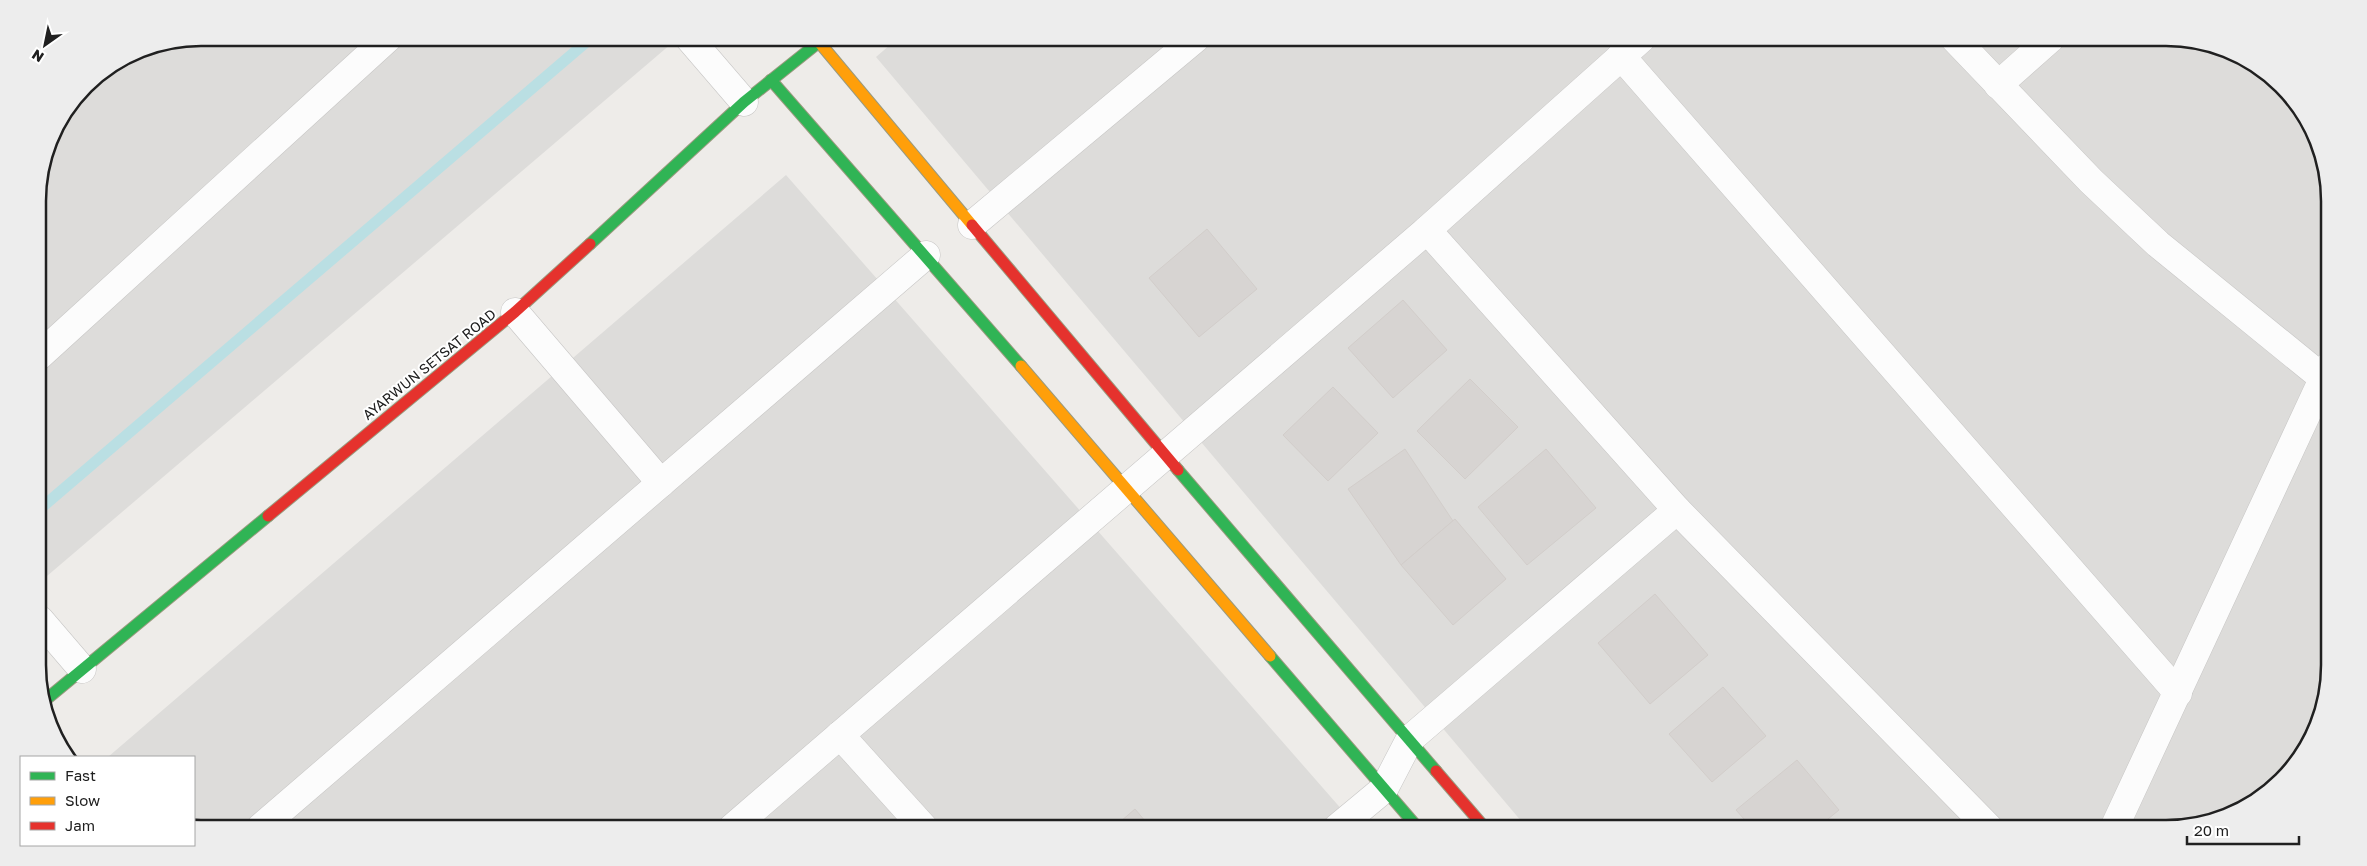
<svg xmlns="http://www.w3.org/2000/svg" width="2367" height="866" font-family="'Golos Text',sans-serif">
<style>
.residential{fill:#dddcda}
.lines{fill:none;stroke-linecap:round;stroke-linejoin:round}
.stream{stroke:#badfe3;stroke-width:11}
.building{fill:#d7d4d2;stroke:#d2cdca}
.street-casing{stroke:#c7c6c5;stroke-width:29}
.fast-casing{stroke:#9a9a7f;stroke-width:13}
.slow-casing{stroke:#9a9a7f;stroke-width:13}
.jam-casing{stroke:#9a9a7f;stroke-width:13}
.street{stroke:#fcfcfc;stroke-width:28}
.fast{stroke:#30b455;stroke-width:11}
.slow{stroke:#ff9f0a;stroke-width:11}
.jam{stroke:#e5322d;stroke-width:11}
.labels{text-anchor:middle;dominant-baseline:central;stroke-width:4;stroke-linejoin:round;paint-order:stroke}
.street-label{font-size:14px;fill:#202020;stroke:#fff}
.rim{fill:none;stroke:#202020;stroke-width:2.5}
</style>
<rect width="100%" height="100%" fill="#eeece9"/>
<g class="residential">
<polygon points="201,38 678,38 40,582 38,190 54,128 93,78 139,50"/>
<polygon points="898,38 2166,38 2218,46 2289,93 2317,138 2328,179 2329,665 2321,717 2302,756 2265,795 2219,820 2176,828 1527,828 876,57"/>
<polygon points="786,175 1358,828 201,828 194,827 194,757 108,757"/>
</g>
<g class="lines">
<polyline class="stream" points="40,509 591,38"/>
</g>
<g class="building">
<polygon points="1207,229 1257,289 1199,337 1149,278"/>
<polygon points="1403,300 1447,350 1393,398 1348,348"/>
<polygon points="1470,379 1518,427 1465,479 1417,431"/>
<polygon points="1333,387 1378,433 1328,481 1283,435"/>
<polygon points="1405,449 1453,521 1401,565 1348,489"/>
<polygon points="1546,449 1596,508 1527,565 1478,507"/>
<polygon points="1455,519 1506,579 1453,625 1401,565"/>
<polygon points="1655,594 1708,655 1650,704 1598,643"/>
<polygon points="1723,687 1766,736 1712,782 1669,734"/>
<polygon points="1797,760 1839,810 1817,828 1752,828 1736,810"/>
<polygon points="1135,809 1151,828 1113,828"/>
</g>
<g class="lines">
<defs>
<g id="street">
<polyline points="689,38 744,102"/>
<polyline points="1954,38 2091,181 2158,244 2329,383"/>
<polyline points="1621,56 2178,693"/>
<polyline points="1998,85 2051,38"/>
<polyline points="972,225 1196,38"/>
<polyline points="1427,230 1642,38"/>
<polyline points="515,312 661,483"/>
<polyline points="39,356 388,38"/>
<polyline points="40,620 82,669"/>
<polyline points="840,735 924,828"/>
<polyline points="260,828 926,255"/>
<polyline points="732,828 1427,230 1677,510 1989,828"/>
<polyline points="1337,828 1384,789 1410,739 1677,510"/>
<polyline points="2114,828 2329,366"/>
</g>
<g id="fast">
<polyline points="771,80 1021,366"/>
<polyline points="590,244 744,102 824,38"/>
<polyline points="1178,470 1436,771"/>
<polyline points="1270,656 1418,828"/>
<polyline points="43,702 268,516"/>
</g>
<g id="slow">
<polyline points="819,42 972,225"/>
<polyline points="1021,366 1270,656"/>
</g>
<g id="jam">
<polyline points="972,225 1178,470"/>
<polyline points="268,516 515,312 590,244"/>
<polyline points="1436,771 1485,828"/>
</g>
</defs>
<use href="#street" class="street-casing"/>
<use href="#fast" class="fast-casing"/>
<use href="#slow" class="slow-casing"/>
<use href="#jam" class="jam-casing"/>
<use href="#street" class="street"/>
<use href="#fast" class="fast"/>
<use href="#slow" class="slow"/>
<use href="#jam" class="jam"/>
</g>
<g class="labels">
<g class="street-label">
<text transform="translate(429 364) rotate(-39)">AYARWUN SETSAT ROAD</text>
</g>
</g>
<path d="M0 0H2367V866H0ZM201 46H2166A155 155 0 0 1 2321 201V665A155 155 0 0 1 2166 820H201A155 155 0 0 1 46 665V201A155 155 0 0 1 201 46Z" fill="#ededed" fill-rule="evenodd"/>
<path class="rim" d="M201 46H2166A155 155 0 0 1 2321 201V665A155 155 0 0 1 2166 820H201A155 155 0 0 1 46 665V201A155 155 0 0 1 201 46Z"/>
<rect x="20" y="756" width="175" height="90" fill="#ffffff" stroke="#a6a6a6"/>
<rect x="30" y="772" width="25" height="8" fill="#30b455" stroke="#a6a6a6"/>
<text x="65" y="781" font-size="15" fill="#202020">Fast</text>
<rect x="30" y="797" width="25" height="8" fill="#ff9f0a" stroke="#a6a6a6"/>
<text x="65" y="806" font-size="15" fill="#202020">Slow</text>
<rect x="30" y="822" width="25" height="8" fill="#e5322d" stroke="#a6a6a6"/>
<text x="65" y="831" font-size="15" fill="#202020">Jam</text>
<g transform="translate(45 45) rotate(213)" stroke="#ffffff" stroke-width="4" paint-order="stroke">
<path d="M0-4L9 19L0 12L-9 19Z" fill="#202020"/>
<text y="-8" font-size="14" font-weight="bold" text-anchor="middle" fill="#202020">N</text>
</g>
<path d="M2187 836v8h112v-8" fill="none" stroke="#202020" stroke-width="2.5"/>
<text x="2194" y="836" font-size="15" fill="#202020" stroke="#ffffff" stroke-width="4" paint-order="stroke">20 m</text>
</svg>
